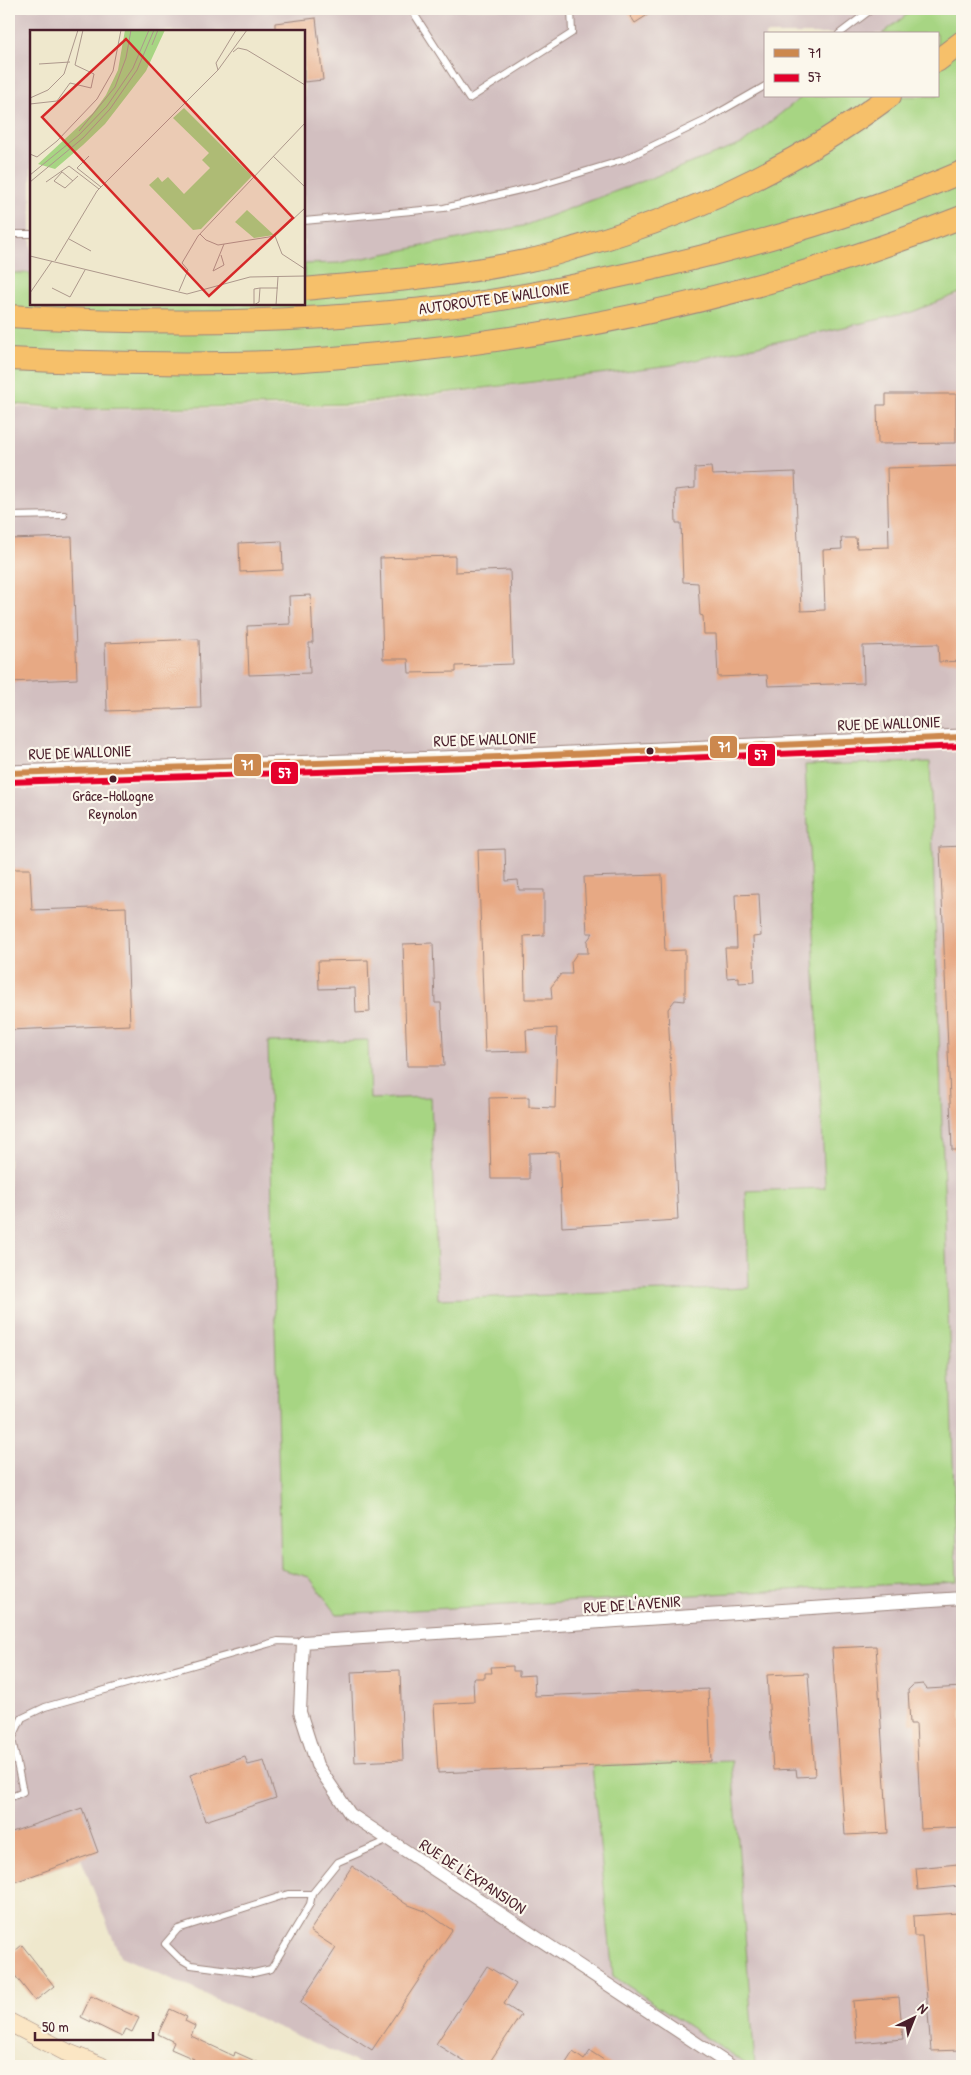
<svg xmlns="http://www.w3.org/2000/svg" width="971" height="2075" font-family="'Patrick Hand',sans-serif">
<style>
.industrial{fill:#d2bfc0}
.green{fill:#a7d583;stroke:#787a57}
.building{fill:#e7a984}
.lines{fill:none;stroke-linecap:round;stroke-linejoin:round}
.service-casing{stroke:#9c847c;stroke-width:8}
.minor-casing{stroke:#9c847c;stroke-width:14}
.tertiary-casing{stroke:#9c847c;stroke-width:17}
.secondary-casing{stroke:#9c847c;stroke-width:19}
.motorway-casing{stroke:#9c847c;stroke-width:24}
.service{stroke:#fff;stroke-width:6}
.minor{stroke:#fff;stroke-width:12}
.tertiary{stroke:#fff;stroke-width:15}
.secondary{stroke:#fbe6c4;stroke-width:18}
.motorway{stroke:#f6c06b;stroke-width:22}
.bus-1-casing{stroke:#fbf7ec;stroke-width:10}
.bus-2-casing{stroke:#fbf7ec;stroke-width:10}
.bus-1{stroke:#cc884e;stroke-width:6}
.bus-2{stroke:#e4002b;stroke-width:6}
.bus-dot{fill:#4a1f2b;stroke:#fbf7ec;stroke-width:2}
.labels{text-anchor:middle;dominant-baseline:central;stroke-width:4.5;stroke-linejoin:round;paint-order:stroke}
.bus-label{font-size:15px;fill:#4a1f2b;stroke:#fbf7ec}
.street-label{font-size:16px;fill:#4a1f2b;stroke:#fbf7ec}
.inset-road{fill:none;stroke:#ad988c;stroke-width:1}
.view{fill:#d62828;fill-opacity:0.15;stroke:#d62828;stroke-width:2.5}
.inset-edge{fill:none;stroke:#4a1f2b;stroke-width:2.5}
.line-badge{stroke:#fbf7ec;stroke-width:2}
.badge-label{font-size:14px;text-anchor:middle;font-weight:bold;fill:#fff}
</style>
<rect width="100%" height="100%" fill="#fbf7ec"/>
<filter id="ink" filterUnits="userSpaceOnUse"><feTurbulence type="fractalNoise" baseFrequency=".02" numOctaves="2"/><feDisplacementMap in="SourceGraphic" scale="10" xChannelSelector="R" yChannelSelector="G"/><feConvolveMatrix kernelMatrix="1 2 1 2 8 2 1 2 1" color-interpolation-filters="sRGB"/></filter>
<filter id="wash" filterUnits="userSpaceOnUse"><feTurbulence type="fractalNoise" baseFrequency=".0096" numOctaves="4" result="noise"/><feDisplacementMap in="SourceGraphic" scale="20" xChannelSelector="R" yChannelSelector="G"/><feGaussianBlur stdDeviation="1.12" result="paint"/><feColorMatrix in="noise" values="0 0 0 0 0 0 0 0 0 0 0 0 0 0 0 0 0 1.4 0 .05"/><feComposite in="paint" operator="in"/></filter>
<g filter="url(#wash)">
<rect width="100%" height="100%" fill="#efe8cd"/>
<g class="industrial">
<polygon points="9,9 914,9 882,34 765,34 765,96 803,96 742,144 523,226 339,263 304,264 304,31 31,31 31,273 9,273"/>
<polygon points="962,293 962,2066 365,2066 120,1956 81,1859 9,1884 9,406 87,410 354,406 672,365 912,312"/>
</g>
<g class="green">
<polygon points="914,9 962,9 962,292 912,312 672,365 354,404 86,409 9,404 9,273 31,273 31,304 304,304 304,264 339,263 523,226 742,144 803,96 937,96 937,34 882,34"/>
<polygon points="930,762 957,1581 337,1614 309,1577 281,1569 268,1042 368,1040 370,1099 431,1097 438,1299 749,1288 746,1191 825,1188 805,765"/>
<polygon points="732,1761 755,2066 749,2066 613,1976 592,1766"/>
</g>
<g id="blocks">
<g class="building">
<polygon points="626,9 657,9 635,23"/>
<polygon points="316,18 323,80 304,82 304,31 275,31 275,23"/>
<polygon points="886,394 956,394 956,443 878,444 877,405 886,405"/>
<polygon points="962,466 962,661 939,662 938,644 863,646 864,683 768,686 767,675 718,677 716,634 704,634 703,616 700,615 698,583 683,582 681,523 676,523 675,490 695,488 695,468 711,467 712,475 795,472 801,611 825,610 823,550 842,549 841,538 856,538 857,548 889,547 887,468"/>
<polygon points="72,537 77,679 9,682 9,539"/>
<polygon points="282,541 283,570 240,572 239,543"/>
<polygon points="455,556 455,572 510,570 513,664 456,666 456,672 409,673 408,659 383,659 380,558"/>
<polygon points="311,595 313,643 309,643 310,673 249,675 247,626 290,624 289,596"/>
<polygon points="199,639 201,708 107,711 105,643"/>
<polygon points="962,846 962,1150 952,1150 940,847"/>
<polygon points="505,849 506,881 518,880 519,890 544,890 544,935 524,936 525,999 552,999 551,987 561,974 572,974 571,962 577,953 588,953 587,941 593,933 587,933 584,877 662,875 665,951 685,950 685,1001 675,1000 668,1009 678,1220 562,1227 559,1152 529,1153 529,1179 491,1179 489,1098 529,1097 529,1107 555,1108 557,1028 526,1030 527,1051 485,1052 478,850"/>
<polygon points="9,869 30,869 32,910 126,907 130,1025 9,1030"/>
<polygon points="759,894 761,936 753,937 755,982 739,983 739,977 727,978 725,948 737,948 735,895"/>
<polygon points="433,943 435,1003 441,1003 444,1066 407,1066 403,944"/>
<polygon points="368,960 370,1012 356,1013 355,988 319,989 318,961"/>
<polygon points="876,1646 888,1833 845,1835 832,1648"/>
<polygon points="513,1666 513,1671 519,1671 519,1676 534,1675 535,1696 708,1689 711,1761 438,1773 434,1704 474,1702 473,1678 485,1678 485,1673 492,1673 491,1667"/>
<polygon points="400,1670 403,1760 355,1762 351,1672"/>
<polygon points="808,1673 815,1776 797,1777 796,1769 773,1770 767,1675"/>
<polygon points="923,1684 927,1689 962,1687 962,1827 921,1829 916,1724 910,1724 908,1690 913,1685"/>
<polygon points="245,1757 248,1765 264,1761 276,1798 205,1821 190,1775"/>
<polygon points="82,1808 98,1852 9,1884 9,1833"/>
<polygon points="958,1864 960,1886 918,1890 916,1868"/>
<polygon points="352,1866 406,1904 425,1911 452,1930 372,2050 300,2003 336,1948 310,1931"/>
<polygon points="959,1913 962,1946 962,2050 931,2051 922,1936 914,1936 913,1916"/>
<polygon points="22,1945 54,1986 35,2001 9,1968 9,1956"/>
<polygon points="487,1966 516,1984 504,2004 521,2015 487,2066 471,2066 436,2044"/>
<polygon points="91,1996 139,2018 132,2032 126,2029 122,2037 81,2017"/>
<polygon points="899,1997 903,2039 857,2043 853,2001"/>
<polygon points="170,2009 187,2017 185,2021 195,2026 191,2036 234,2056 235,2052 266,2066 191,2066 194,2059 171,2049 174,2042 158,2034"/>
<polygon points="590,2051 613,2066 564,2066 573,2052 584,2060"/>
</g>
</g>
</g>
<g filter="url(#ink)">
<use href="#blocks" fill-opacity="0" stroke="#9c847c" stroke-width="1"/>
<g class="lines">
<defs>
<g id="service">
<polyline points="411,9 469,99 572,33 571,9"/>
<polyline points="839,34 872,9"/>
<polyline points="304,221 444,208 537,186 623,160 704,121 765,86"/>
<polyline points="9,234 31,234"/>
<polyline points="9,516 64,515"/>
<polyline points="9,1798 23,1792 12,1739 22,1718 45,1707 278,1641 303,1642"/>
<polyline points="312,1894 310,1904 271,1969 254,1973 191,1965 179,1958 165,1944 178,1929 288,1894 312,1894 338,1862 389,1840"/>
</g>
<polyline id="minor" points="731,2066 350,1814 317,1765 300,1712 303,1642 962,1598"/>
<polyline id="tertiary" points="9,773 500,757 962,737"/>
<polyline id="secondary" points="9,2022 66,2052 101,2066"/>
<g id="motorway">
<polyline points="937,61 962,42"/>
<path d="M 304,289 C 378,282 456,276 530,260 C 547,257 564,251 581,246 C 691,215 797,165 890,96"/>
<path d="M 9,316 C 135,324 263,324 390,312 C 414,310 439,308 463,305 C 547,293 629,275 712,254 C 797,232 881,207 962,172"/>
<path d="M 9,359 C 97,363 184,365 272,362 C 318,360 364,355 409,351 C 598,331 785,287 962,217"/>
</g>
</defs>
<use href="#service" class="service-casing"/>
<use href="#minor" class="minor-casing"/>
<use href="#tertiary" class="tertiary-casing"/>
<use href="#secondary" class="secondary-casing"/>
<use href="#motorway" class="motorway-casing"/>
<use href="#service" class="service"/>
<use href="#minor" class="minor"/>
<use href="#tertiary" class="tertiary"/>
<use href="#secondary" class="secondary"/>
<use href="#motorway" class="motorway"/>
<defs>
<polyline id="bus-1" points="9,773 500,757 962,737"/>
<polyline id="bus-2" points="9,782 500,766 962,746"/>
</defs>
<use href="#bus-1" class="bus-1-casing"/>
<use href="#bus-2" class="bus-2-casing"/>
<use href="#bus-1" class="bus-1"/>
<use href="#bus-2" class="bus-2"/>
</g>
</g>
<g class="bus-dot">
<circle cx="650" cy="751" r="4.5"/>
<circle cx="113" cy="779" r="4.5"/>
</g>
<g class="labels">
<g class="bus-label">
<text x="113" y="795">Grâce-Hollogne<tspan x="113" dy="18">Reynolon</tspan></text>
</g>
<g class="street-label">
<text transform="translate(494 298) rotate(-8)">AUTOROUTE DE WALLONIE</text>
<text transform="translate(889 723) rotate(-2)">RUE DE WALLONIE</text>
<text transform="translate(485 739) rotate(-2)">RUE DE WALLONIE</text>
<text transform="translate(80 752) rotate(-2)">RUE DE WALLONIE</text>
<text transform="translate(632 1604) rotate(-4)">RUE DE L'AVENIR</text>
<text transform="translate(473 1876) rotate(33)">RUE DE L'EXPANSION</text>
</g>
</g>
<g transform="translate(30 30)">
<rect width="275" height="275" fill="#efe8cd"/>
<path d="M 95,0 L 135,0 L 116,41 L 75,94 L 53,115 L 25,139 L 8,134 L 63,83 L 76,65 L 88,40 ZM 154,78 L 222,146 L 171,199 L 163,200 L 119,155 L 128,147 L 132,152 L 138,147 L 154,164 L 180,138 L 172,130 L 179,123 L 143,88 ZM 217,180 L 244,205 L 224,208 L 205,192 Z" fill="#a7d583"/>
<path class="inset-road" d="M 122,15 L 128,0M 203,22 L 208,18 L 217,20 L 275,55M 9,34 L 40,32M 188,40 L 186,33 L 206,0M 0,68 L 18,60 L 34,44 L 48,0M 0,74 L 27,71 L 40,53 L 61,58 L 64,44 L 45,35 L 53,0M 49,101 L 85,57 L 96,28 L 101,0M 0,124 L 7,127 L 27,111 L 67,69 L 83,41 L 91,0M 59,126 L 47,138 L 71,157M 243,126 L 275,157M 31,141 L 43,151M 32,142 L 24,151 L 35,158 L 48,146M 0,145 L 49,105 L 77,76 L 103,38 L 119,0M 0,152 L 53,108 L 80,79 L 107,40 L 124,0M 16,152 L 39,136 L 69,159M 170,204 L 176,210 L 188,215 L 245,206 L 275,178M 245,206 L 252,224 L 275,239M 39,209 L 61,221M 191,225 L 194,235 L 183,241 L 194,214M 0,226 L 157,264 L 220,247 L 275,246M 25,231 L 67,161 L 188,40 L 217,0M 22,258 L 40,267 L 55,240M 230,258 L 248,258M 149,261 L 158,240 L 152,233 L 168,206 L 275,93M 0,263 L 22,231M 224,275 L 224,259 L 230,258 L 229,272 L 224,275M 246,275 L 248,247"/>
<path class="view" d="M 96,9 L 263,188 L 179,266 L 12,87 Z"/>
<rect width="275" height="275" class="inset-edge"/>
</g>
<g class="line-badge">
<rect x="709" y="735" width="29" height="24" rx="5" fill="#cc884e"/>
<rect x="747" y="743" width="29" height="24" rx="5" fill="#e4002b"/>
<rect x="233" y="753" width="29" height="24" rx="5" fill="#cc884e"/>
<rect x="270" y="761" width="29" height="24" rx="5" fill="#e4002b"/>
</g>
<g class="badge-label">
<text x="724" y="752">71</text>
<text x="761" y="760">57</text>
<text x="247" y="770">71</text>
<text x="285" y="778">57</text>
</g>
<rect width="971" height="2075" fill="none" stroke="#fbf7ec" stroke-width="30"/>
<rect x="764" y="32" width="175" height="65" fill="#fbf7ec" stroke="#b4a19f"/>
<rect x="774" y="49" width="25" height="8" fill="#cc884e" stroke="#b4a19f"/>
<text x="808" y="58" font-size="15" fill="#4a1f2b">71</text>
<rect x="774" y="74" width="25" height="8" fill="#e4002b" stroke="#b4a19f"/>
<text x="808" y="82" font-size="15" fill="#4a1f2b">57</text>
<g transform="translate(914 2018) rotate(43)" stroke="#fbf7ec" stroke-width="4" paint-order="stroke">
<path d="M0-4L9 19L0 12L-9 19Z" fill="#4a1f2b"/>
<text y="-8" font-size="14" font-weight="bold" text-anchor="middle" fill="#4a1f2b">N</text>
</g>
<path d="M35 2032v8h118v-8" fill="none" stroke="#4a1f2b" stroke-width="2.5"/>
<text x="42" y="2032" font-size="15" fill="#4a1f2b" stroke="#fbf7ec" stroke-width="4" paint-order="stroke">50 m</text>
</svg>
